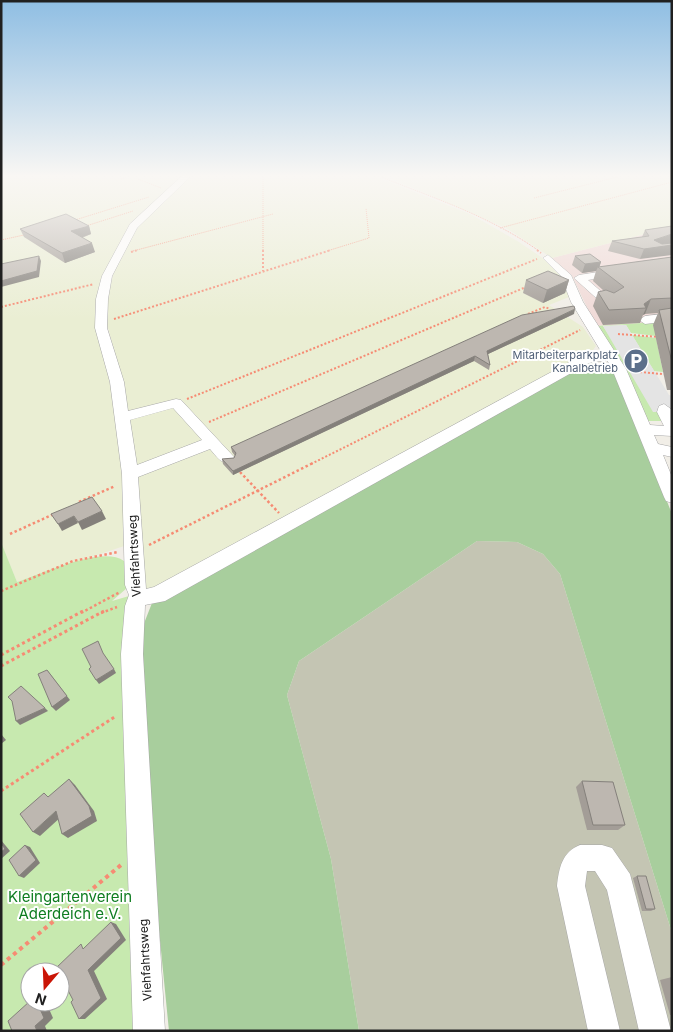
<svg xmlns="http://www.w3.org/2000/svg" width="673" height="1032" font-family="Inter,sans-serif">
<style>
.commercial{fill:#f0dad7}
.construction{fill:#c4c5b3}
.farmland{fill:#eaeed3}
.grass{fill:#c7e9af;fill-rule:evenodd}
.forest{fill:#a8ce9d}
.parking{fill:#e4e4e4}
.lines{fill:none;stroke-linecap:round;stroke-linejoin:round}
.minor-casing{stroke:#a7a7a7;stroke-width:1}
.path-far4{stroke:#f68b73;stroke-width:1;stroke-dasharray:1 1;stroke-linecap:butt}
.path-far3{stroke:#f68b73;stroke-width:2;stroke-dasharray:2 2;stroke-linecap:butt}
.path-far2{stroke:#f68b73;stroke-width:2.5;stroke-dasharray:2.5 2.5;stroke-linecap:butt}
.path-far1{stroke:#f68b73;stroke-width:3;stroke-dasharray:3 3;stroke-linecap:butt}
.path{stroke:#f68b73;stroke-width:4;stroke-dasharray:4 4;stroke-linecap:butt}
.minor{fill:#fff;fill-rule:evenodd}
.wall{fill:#a39d97}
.shaded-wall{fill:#84807b}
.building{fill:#bdb7b0;stroke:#84807b}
.labels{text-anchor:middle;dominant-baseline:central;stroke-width:4;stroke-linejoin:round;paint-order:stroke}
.far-service-label{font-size:11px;fill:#4e5e75;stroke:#fff;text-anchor:end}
.street-label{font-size:12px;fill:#202020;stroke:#fff}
.near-park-label{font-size:15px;fill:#0f7d21;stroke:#fff}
</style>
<rect width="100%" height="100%" fill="#f1eee7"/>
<polygon class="commercial" points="672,227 672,321 596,326 572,276 552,258"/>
<polygon class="construction" points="477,541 517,542 543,554 560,574 672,933 672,1031 359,1031 331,859 287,695 299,661"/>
<g class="farmland">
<polygon points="1,175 186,175 120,246 98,326 130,481 133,543 17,582 1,542"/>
<polygon points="191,175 371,175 470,214 519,242 544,259 565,280 569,297 549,305 583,327 596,346 590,354 438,439 152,591 139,585 123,384 107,324 107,301 114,271 139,224"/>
<polygon points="383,175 672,175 672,227 552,258 506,228"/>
</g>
<g class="grass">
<polygon points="672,321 656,336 631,333 626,325 603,326 666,421 648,421 624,365 596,326"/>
<polygon points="632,335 656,338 663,372 654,371"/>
<path d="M 1,542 L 17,582 C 42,574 102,545 124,561 C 129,564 132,575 135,581 L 112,601 L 129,596 L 143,1031 L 1,1031 ZM 30,972 L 60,972 L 60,1002 L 30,1002 Z"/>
</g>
<polygon class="forest" points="593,362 604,365 616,373 672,514 672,933 560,574 543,554 517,542 477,541 299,661 287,695 331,859 359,1031 169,1031 142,759 141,631 152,603 581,365"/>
<polygon class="parking" points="626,325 669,395 672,396 672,412 653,412 603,326"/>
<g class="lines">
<defs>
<g id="minor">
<path d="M 183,175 L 192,175 L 137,228 L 112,276 L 108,299 L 107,328 L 124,382 L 128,411 L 176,399 L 181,400 L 235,458 L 233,462 C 221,465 217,457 210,449 L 138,477 L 146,589 L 154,587 L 581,356 L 602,353 L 571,302 L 561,276 L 543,258 L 548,255 L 571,275 L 583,302 L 626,369 L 650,425 L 664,426 L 657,412 L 659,406 L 664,404 L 671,409 L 672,436 L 654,435 L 658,444 L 672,447 L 672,457 L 663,455 L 672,477 L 672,503 L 666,501 L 664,497 L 612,369 L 607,360 L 589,363 L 165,601 L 145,605 L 143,654 L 165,1031 L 133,1031 L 121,654 L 125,606 L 129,595 L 125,585 L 122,474 L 110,382 L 95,328 L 96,299 L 102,276 L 130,224 ZM 173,408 L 202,440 L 137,465 L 130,420 Z"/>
<polygon points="618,269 623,272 622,274 588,280 612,301 614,303 608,306 604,305 574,278 579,275"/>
<polygon points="672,313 672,321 645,324 639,320 645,316"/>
<path d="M 580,845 L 602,845 L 612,848 L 630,874 L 671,1031 L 639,1031 L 607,890 L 595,871 L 587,871 L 585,886 L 620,1031 L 588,1031 L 557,886 C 559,868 562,852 580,845 Z"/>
</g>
</defs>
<use href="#minor" class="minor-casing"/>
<g class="path-far4">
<polyline points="263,175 263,251"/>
<path d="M 376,175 C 431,197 490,216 539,251"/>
<polyline points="121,179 132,175"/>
<polyline points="138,179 161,188"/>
<polyline points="534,198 625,175"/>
<polyline points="75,220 149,197"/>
<polyline points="86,226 133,211"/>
<polyline points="500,228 672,182"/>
<polyline points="1,240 24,235"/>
<polyline points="133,251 273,214"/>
<polyline points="327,251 369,238 366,208"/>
</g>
<g class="path-far3">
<polyline points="263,250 263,271"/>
<polyline points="537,250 541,253"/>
<polyline points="131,252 138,250"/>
<polyline points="1,307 94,284"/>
<polyline points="528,314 545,307 550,309"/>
<polyline points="114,319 331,250"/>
<polyline points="618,334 659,337"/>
<polyline points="640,372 672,375"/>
<polyline points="187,399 537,259"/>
<polyline points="209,422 526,287"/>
<polyline points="311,464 580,330"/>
</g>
<g class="path-far2">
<polyline points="240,472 279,513"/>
<polyline points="79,502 115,486"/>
<polyline points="10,534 54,514"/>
<polyline points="149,545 313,463"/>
<polyline points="1,591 73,561 118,552"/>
<polyline points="81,613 120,592"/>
<polyline points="101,613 117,607"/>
</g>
<g class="path-far1">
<polyline points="1,655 83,611"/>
<polyline points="1,666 104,611"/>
<polyline points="1,791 116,716"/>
</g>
<polyline class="path" points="1,965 121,865"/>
<use href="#minor" class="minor"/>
</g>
<g class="wall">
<polygon points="89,226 91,234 82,238 95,252 65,263 24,237 20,229"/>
<polygon points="672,226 640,259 608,251 612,241 642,237 645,230"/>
<polygon points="575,256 601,262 599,267 672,257 672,390 667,390 653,325 658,313 645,314 643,315 640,323 603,325 593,306 598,292 604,291 593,281 596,271 582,273 572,265"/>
<polygon points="526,280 569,280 565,293 543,303 523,293"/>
<polygon points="574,314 488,354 490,365 489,370 474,361 233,475 223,464 222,459 234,458 235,456 232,452 231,447"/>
<polygon points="582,781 625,825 618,830 587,830 576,787"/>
<polygon points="637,876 655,909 651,911 642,911 633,878"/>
<polygon points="672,977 672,1015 670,1015 660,980"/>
</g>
<g class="shaded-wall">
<polygon points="89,226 91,234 74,240 71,231"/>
<polygon points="672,234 672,255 640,259 644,249 654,240"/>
<polygon points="92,243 95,252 65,263 62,253"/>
<polygon points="39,256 41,261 39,277 1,287 1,281"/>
<polygon points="601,262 599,268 598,267 596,271 582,273 585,264"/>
<polygon points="569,280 565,293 543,303 547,290"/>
<polygon points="651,299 645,314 643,315 646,308 644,304"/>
<polygon points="575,309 574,314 486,355 487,351"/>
<polygon points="475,356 474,361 233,475 233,471"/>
<polygon points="102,511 106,519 82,530 78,522"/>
<polygon points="74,516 78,523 62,531 58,524"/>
<polygon points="114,669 116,673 99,684 96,680"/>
<polygon points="47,670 70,700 56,711 52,707"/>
<polygon points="45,708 48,711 20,725 16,721"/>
<polygon points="1,734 6,740 1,744"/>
<polygon points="69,779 75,785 94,811 97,821 68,838 62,834"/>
<polygon points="56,811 62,816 40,836 33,832"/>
<polygon points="1,840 10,851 1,859"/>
<polygon points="25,845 30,847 40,863 24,878 19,876"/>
<polygon points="111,922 116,924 126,940 94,971 107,999 85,1019 79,1019 88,970"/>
<polygon points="37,1002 46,1002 53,1018 45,1026 47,1031 37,1031 35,1026"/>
</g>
<g class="building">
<polygon points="66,214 89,226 71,231 92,243 62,253 20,229"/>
<polygon points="672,226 672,234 654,240 662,244 672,243 672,245 644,249 612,241 649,236 645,230"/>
<polygon points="590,254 601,262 585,264 575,256"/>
<polygon points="39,256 37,271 1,281 1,264"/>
<polygon points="672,257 672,298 651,299 644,304 646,308 609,310 598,292 606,290 614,293 624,287 598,267"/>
<polygon points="548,271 569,280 547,290 526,280"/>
<polygon points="574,306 575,309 487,351 490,365 475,356 233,471 222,459 234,458 236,453 231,447 522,315"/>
<polygon points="672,308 672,362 659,310"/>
<polygon points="92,497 102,511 78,522 74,516 58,524 51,514"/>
<polygon points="98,641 103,653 114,669 96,680 89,669 91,667 82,649"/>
<polygon points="47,670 67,696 52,707 38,674"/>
<polygon points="21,686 45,708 16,721 12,701 8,697"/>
<polygon points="69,779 89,806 92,816 62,834 56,811 33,832 20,814 44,793 48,797"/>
<polygon points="582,781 613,782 625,825 593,825"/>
<polygon points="1,843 5,849 1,852"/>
<polygon points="25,845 36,860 19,876 9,860"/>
<polygon points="637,876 646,876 655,909 646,909"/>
<polygon points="111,922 121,938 88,970 101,998 79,1019 71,1002 73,1000 60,975 60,972 58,972 56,968 81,944 83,949"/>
<polygon points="30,1001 30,1002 37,1002 44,1018 35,1026 37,1031 12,1031 8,1021"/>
</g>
<linearGradient id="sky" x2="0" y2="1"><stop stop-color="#8fbee3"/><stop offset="0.55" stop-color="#f9f7f4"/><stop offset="1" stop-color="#f9f7f4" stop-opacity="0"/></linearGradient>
<rect width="673" height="320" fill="url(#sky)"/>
<defs>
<symbol id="parking-disc" viewBox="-11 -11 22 22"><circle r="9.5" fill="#5c6f8a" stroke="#fff"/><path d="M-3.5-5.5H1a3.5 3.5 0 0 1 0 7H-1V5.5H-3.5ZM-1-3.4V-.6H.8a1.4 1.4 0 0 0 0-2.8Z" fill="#fff"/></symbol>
</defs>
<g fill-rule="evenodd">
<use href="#parking-disc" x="622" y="347" width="28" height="28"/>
</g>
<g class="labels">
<g class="far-service-label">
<text x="618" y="355">Mitarbeiterparkplatz<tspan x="618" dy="13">Kanalbetrieb</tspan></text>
</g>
<g class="street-label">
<text transform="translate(134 556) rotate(-93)">Viehfahrtsweg</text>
<text transform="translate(145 960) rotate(-93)">Viehfahrtsweg</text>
</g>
<g class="near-park-label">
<text x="70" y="896">Kleingartenverein<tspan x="70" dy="17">Aderdeich e.V.</tspan></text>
</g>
</g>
<rect width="673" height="1032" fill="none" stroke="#202020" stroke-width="5"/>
<g transform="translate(45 987) rotate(199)"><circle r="24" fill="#ffffff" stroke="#a6a6a6"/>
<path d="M0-4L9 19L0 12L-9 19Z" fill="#ca1506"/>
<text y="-8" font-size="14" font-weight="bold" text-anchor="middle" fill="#202020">N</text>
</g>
</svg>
